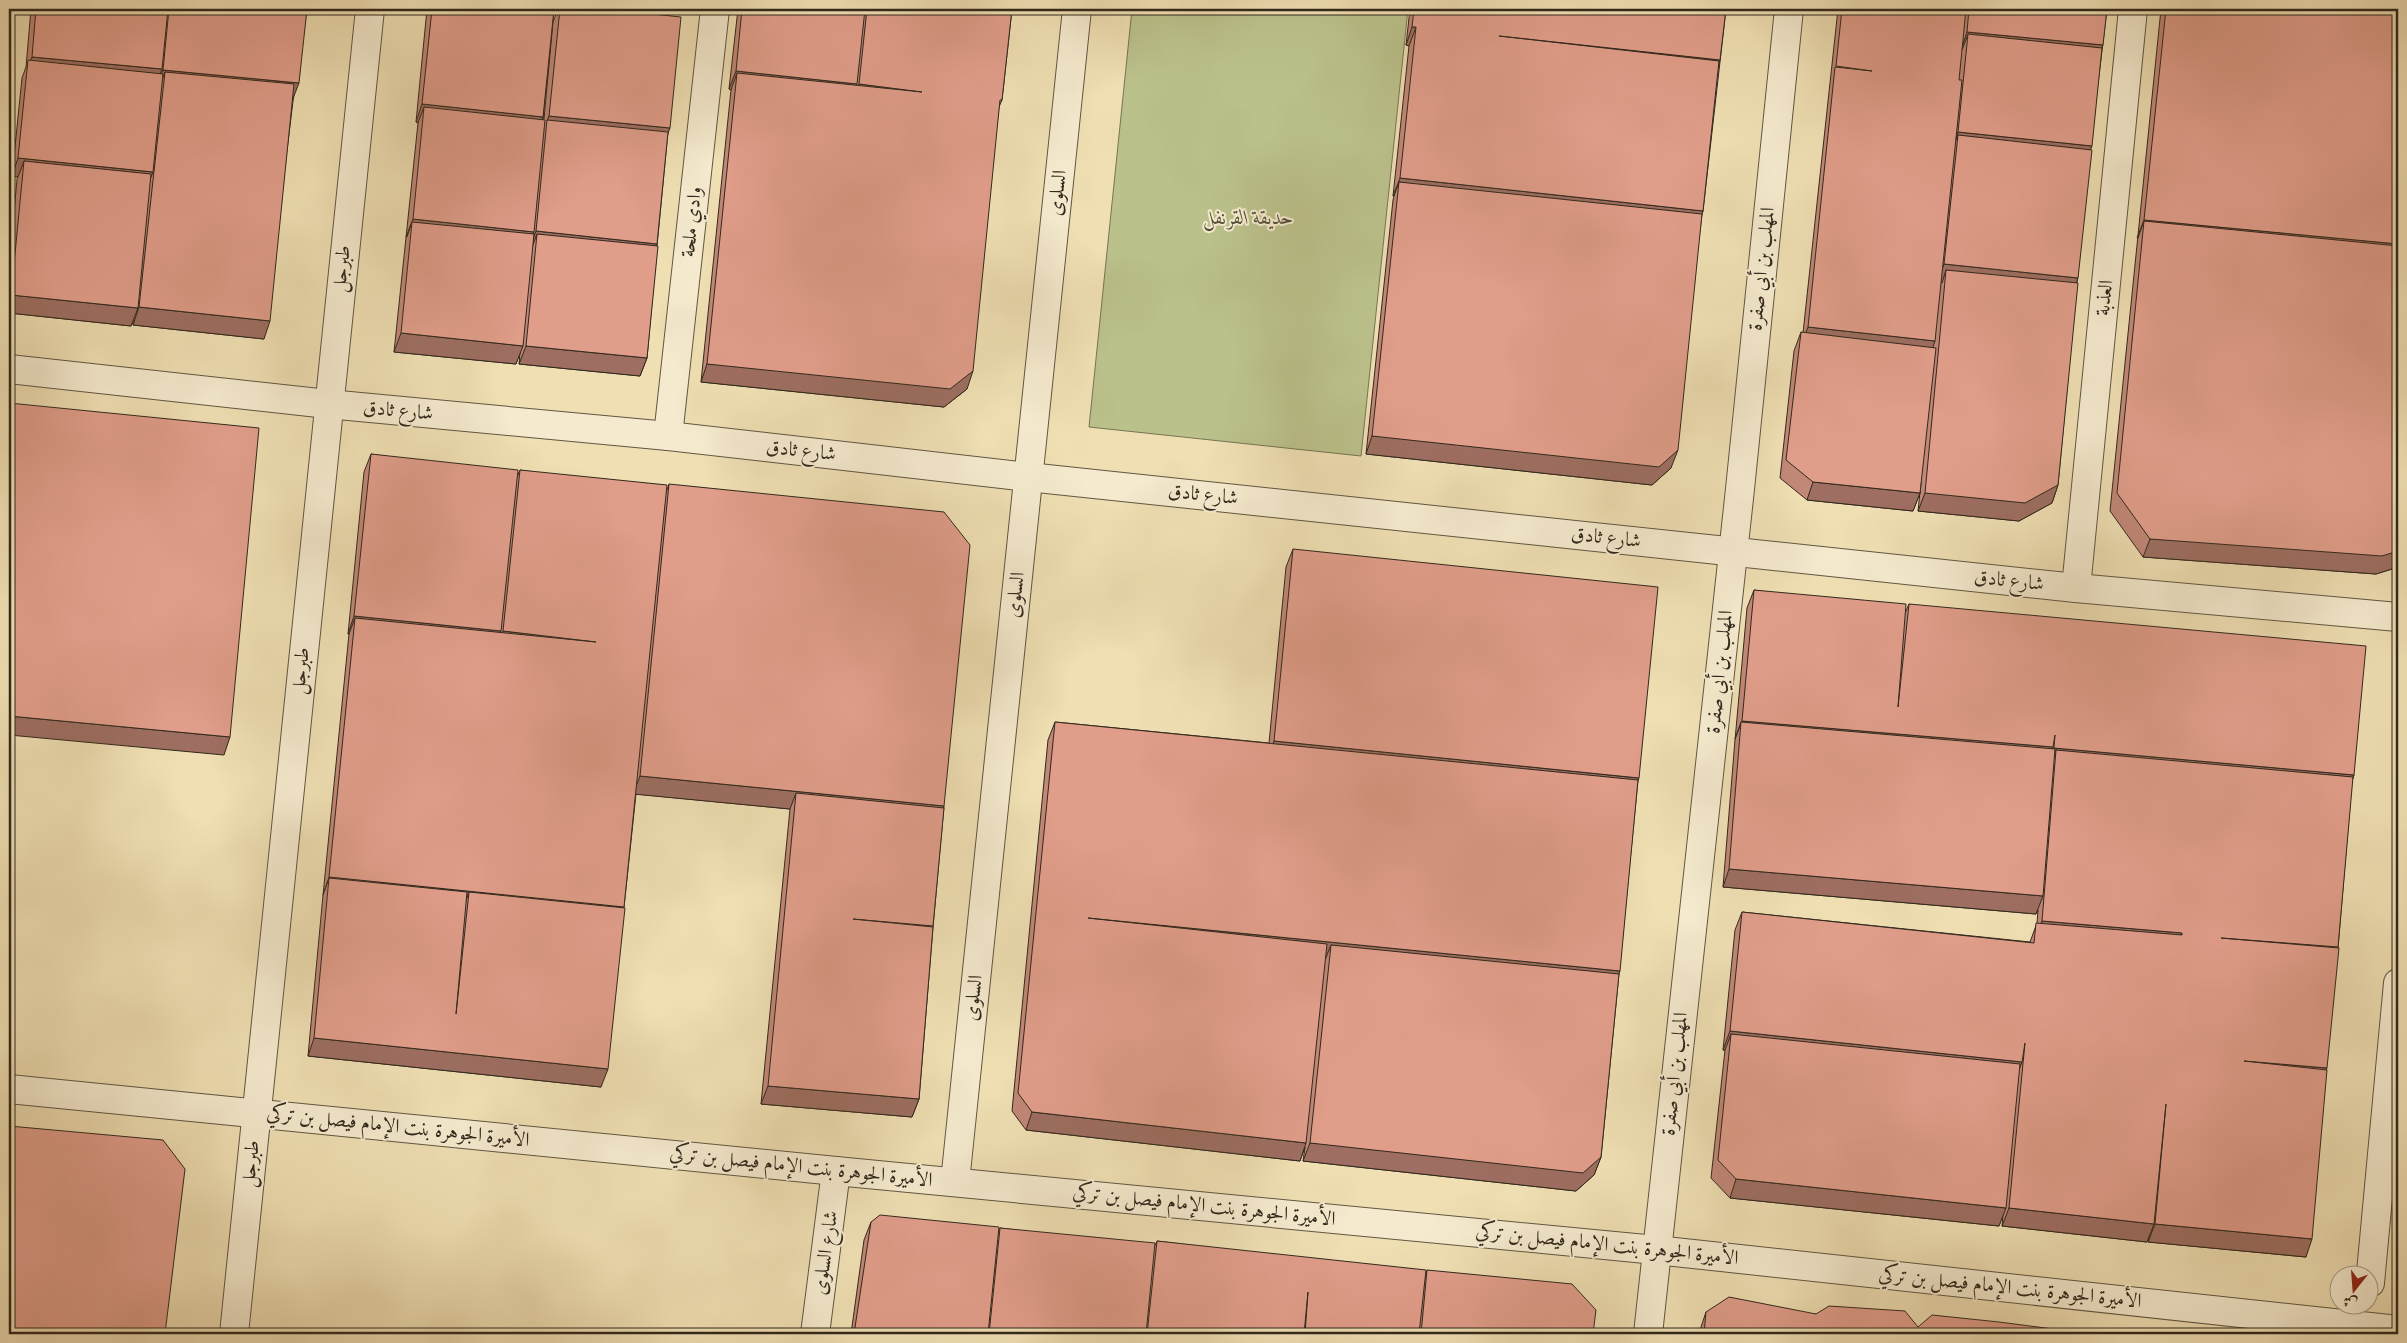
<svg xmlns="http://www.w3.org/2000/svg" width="2407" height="1343" font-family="'IM FELL English',Amiri,serif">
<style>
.garden{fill:#bbc18b;stroke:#767454}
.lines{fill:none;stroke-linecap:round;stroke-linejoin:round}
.street-casing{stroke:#605642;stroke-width:30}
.street{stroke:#f5eace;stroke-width:28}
.wall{fill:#c18777;stroke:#31281d}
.shaded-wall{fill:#9d6e61;stroke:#31281d}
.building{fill:#e09d8a;stroke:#31281d}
.labels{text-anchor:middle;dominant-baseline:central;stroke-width:4;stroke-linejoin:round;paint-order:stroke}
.street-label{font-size:20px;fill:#31281d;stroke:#f5eace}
.park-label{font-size:20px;font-style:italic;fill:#544e38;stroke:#f5eace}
</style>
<rect width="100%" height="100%" fill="#efdfb3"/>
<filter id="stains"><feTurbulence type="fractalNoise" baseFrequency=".004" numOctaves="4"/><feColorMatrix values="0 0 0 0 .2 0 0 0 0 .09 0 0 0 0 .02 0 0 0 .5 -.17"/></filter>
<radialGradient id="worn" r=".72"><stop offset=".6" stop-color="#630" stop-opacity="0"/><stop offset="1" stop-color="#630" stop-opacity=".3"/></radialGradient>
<polygon class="garden" points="1132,9 1408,9 1361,456 1089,427"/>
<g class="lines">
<defs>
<g id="street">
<polyline points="9,369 328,404 668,436 1028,477 2076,588 2398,617"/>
<polyline points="668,436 715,9"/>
<polyline points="2076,588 2133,9"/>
<polyline points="9,1089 836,1171 1656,1250 2398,1330"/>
<polyline points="955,1182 1077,9"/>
<polyline points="2370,1283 2398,983"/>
<polyline points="234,1334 370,9"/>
<polyline points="815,1334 836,1171"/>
<polyline points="1648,1334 1740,489 1789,9"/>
</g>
</defs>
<use href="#street" class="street-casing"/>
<use href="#street" class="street"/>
</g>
<g class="wall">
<polygon points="31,9 307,9 293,101 264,339 133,325 133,320 131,326 9,313 9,269 17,179 18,177 12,176 22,78 26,67"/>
<polygon points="427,9 554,9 543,119 544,119 553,22 558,9 605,9 668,132 657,246 647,358 640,376 519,364 520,352 516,364 394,352 418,123 416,122"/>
<polygon points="738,9 1012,9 1002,100 999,107 967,389 944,407 701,382 731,90 729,89"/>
<polygon points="1410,9 1726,9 1703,211 1702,214 1671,468 1652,485 1366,454 1393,200 1394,196 1393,196 1409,46 1406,45"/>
<polygon points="1838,9 2107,9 2090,150 2077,283 2058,485 2052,503 2019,521 1918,511 1921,482 1920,493 1913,511 1807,500 1780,478 1794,351 1801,332 1803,333"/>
<polygon points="2161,9 2398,9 2398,552 2392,569 2376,574 2143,557 2110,511"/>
<polygon points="371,454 517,477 520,470 666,492 669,484 944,806 933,927 919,1099 912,1117 761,1104 790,809 636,794 624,907 601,1087 308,1056 323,895 349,634 348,634 364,472"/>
<polygon points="1293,549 1638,780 1601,1157 1594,1175 1576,1191 1303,1161 1305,1147 1300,1161 1026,1130 1012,1111 1048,740 1055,722 1269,743 1286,567"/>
<polygon points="1754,590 1905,613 1909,604 2354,775 2352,781 2338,948 2326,1069 2306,1257 2148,1242 2149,1238 2147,1242 2002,1226 2003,1214 1999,1226 1730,1198 1711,1178 1725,1050 1723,1050 1735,930 1742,912 2030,942 2037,923 2038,910 2036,914 1723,887 1735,740 1747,608"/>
<polygon points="871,1222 998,1232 1000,1228 1154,1247 1157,1241 1425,1274 1427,1270 1593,1334 851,1334 864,1240"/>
<polygon points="1706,1312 1816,1314 1918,1327 2092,1334 1699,1334 1700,1330"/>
</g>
<g class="shaded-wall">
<polygon points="1412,27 1416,27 1409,46 1406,45"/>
<polygon points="1967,32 2103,45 2096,63 1968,34 1962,50 1961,50"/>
<polygon points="1499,36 1720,60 1714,78"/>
<polygon points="32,57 162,69 155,87 27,69"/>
<polygon points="163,70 299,83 292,101 165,72 159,88 156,88"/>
<polygon points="736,71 857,84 851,102 737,73 731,90 729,89"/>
<polygon points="859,84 922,92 853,102"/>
<polygon points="422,104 543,117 537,135 424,107 418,123 416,122"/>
<polygon points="549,116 670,128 663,147 547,121"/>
<polygon points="1958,132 2092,146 2085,164 1958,135 1952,150"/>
<polygon points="18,158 153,172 146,190 24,161 18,177 12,176"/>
<polygon points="1400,178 1703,211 1697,229 1399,182 1394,196 1393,196"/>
<polygon points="413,219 534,232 527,250 412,222 407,237 406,237"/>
<polygon points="2144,220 2398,244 2398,262 2144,221 2138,238 2137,238"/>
<polygon points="536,231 657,244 651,262 537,234 531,250 529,250"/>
<polygon points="1944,264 2078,278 2072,296 1946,270 1942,283 1938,282"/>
<polygon points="11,295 138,308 131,326 9,313 9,301"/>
<polygon points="139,307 270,321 264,339 133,325"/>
<polygon points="1808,327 1935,341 1929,359 1801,345"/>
<polygon points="401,333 523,346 516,364 394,352"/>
<polygon points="526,346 647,358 640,376 519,364"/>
<polygon points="707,364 973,371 967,389 944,407 701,382"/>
<polygon points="1372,436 1678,450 1671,468 1652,485 1366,454"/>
<polygon points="1813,482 1920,493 1913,511 1807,500"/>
<polygon points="2058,485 2052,503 2019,521 1918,511 1925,493"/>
<polygon points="2150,539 2398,551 2398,552 2392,569 2376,574 2143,557"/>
<polygon points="354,616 501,631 495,649 355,618 349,634 348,634"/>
<polygon points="503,631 596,642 496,649"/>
<polygon points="9,716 230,737 224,755 9,735"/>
<polygon points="1742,721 2053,747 2046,766 1741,722 1735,739"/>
<polygon points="1274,741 1639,778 1632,796 1267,759"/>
<polygon points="2054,748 2354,775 2348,793 2056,750 2050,767"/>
<polygon points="640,776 944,806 938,824 796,793 790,809 633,794"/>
<polygon points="1729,869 2043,896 2036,914 1723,887"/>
<polygon points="329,877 624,907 618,925 469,892 463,909 329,878 323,895"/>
<polygon points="1088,918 1620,971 1613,989 1331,945 1325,960"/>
<polygon points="853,919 933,926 926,944"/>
<polygon points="2042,921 2182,933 2175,951 2035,939"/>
<polygon points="2221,938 2338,947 2332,965"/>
<polygon points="1730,1031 2022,1062 2015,1080 1731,1034 1725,1050 1723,1050"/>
<polygon points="314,1038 608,1069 601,1087 308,1056"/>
<polygon points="2244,1061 2327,1068 2320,1086"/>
<polygon points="768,1086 919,1099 912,1117 761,1104"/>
<polygon points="1032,1112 1306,1143 1300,1161 1026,1130"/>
<polygon points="1310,1143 1601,1157 1594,1175 1576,1191 1303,1161"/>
<polygon points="1736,1179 2006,1208 1999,1226 1730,1198"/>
<polygon points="2009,1208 2154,1224 2147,1242 2002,1226"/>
<polygon points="2155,1224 2312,1239 2306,1257 2148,1242"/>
</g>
<g class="building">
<polygon points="36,9 168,9 162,69 32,57"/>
<polygon points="169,9 307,9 299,83 163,70"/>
<polygon points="432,9 554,9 543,117 422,104"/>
<polygon points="560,9 605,9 681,17 670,128 549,116"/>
<polygon points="742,9 865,9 857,84 736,71"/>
<polygon points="867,9 1012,9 1002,100 1000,100 973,371 950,389 707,364 737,73 922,92 859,84"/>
<polygon points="1414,9 1726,9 1720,60 1499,36 1719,61 1703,211 1400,178 1416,27 1412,27"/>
<polygon points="1842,9 1966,9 1959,80 1962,80 1935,341 1808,327 1835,67 1872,71 1836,66"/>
<polygon points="1969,9 2107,9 2103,45 1967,32"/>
<polygon points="2166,9 2398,9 2398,244 2144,220"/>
<polygon points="1968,34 2102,48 2092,146 1958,132"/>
<polygon points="28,60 163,74 153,172 18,158"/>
<polygon points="165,72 294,84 270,321 139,307"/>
<polygon points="424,107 545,120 534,232 413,219"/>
<polygon points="547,120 668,132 657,244 536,231"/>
<polygon points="1958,135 2092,150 2078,278 1944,264"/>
<polygon points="24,161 151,174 138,308 11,295"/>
<polygon points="1399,182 1702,214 1678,450 1659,467 1372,436"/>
<polygon points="2144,221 2398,246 2398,551 2382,556 2150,539 2117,493"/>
<polygon points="412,222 534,234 523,346 401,333"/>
<polygon points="537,234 658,246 647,358 526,346"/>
<polygon points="1946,270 2078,283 2058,485 2025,503 1925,493"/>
<polygon points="1801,332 1936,348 1920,493 1813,482 1786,460"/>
<polygon points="9,403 259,428 230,737 9,716"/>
<polygon points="371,454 518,470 501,631 354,616"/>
<polygon points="520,470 667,485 624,907 329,877 355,618 596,642 503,631"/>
<polygon points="669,484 944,512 970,545 944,806 640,776"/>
<polygon points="1293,549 1658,587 1639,778 1274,741"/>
<polygon points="1754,590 1906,604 1898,707 1909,604 2366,646 2354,775 2054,748 2055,735 2053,747 1742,721"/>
<polygon points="1055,722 1638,780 1620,971 1088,918 1327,944 1306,1143 1032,1112 1018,1093"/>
<polygon points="1741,722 2055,749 2043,896 1729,869"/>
<polygon points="2056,750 2353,777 2338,947 2221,938 2339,948 2327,1068 2244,1061 2327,1070 2312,1239 2155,1224 2166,1104 2154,1224 2009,1208 2025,1043 2022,1062 1730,1031 1742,912 2034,943 2036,923 2182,935 2182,933 2042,921"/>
<polygon points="796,793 944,808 933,926 853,919 933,927 919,1099 768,1086"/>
<polygon points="329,878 467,892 456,1014 469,892 625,908 608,1069 314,1038"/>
<polygon points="1331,945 1619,974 1601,1157 1583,1173 1310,1143"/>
<polygon points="1731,1034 2020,1064 2006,1208 1736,1179 1718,1160"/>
<polygon points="9,1126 163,1140 185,1169 165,1334 9,1334"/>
<polygon points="880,1215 999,1227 988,1334 854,1334 871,1222"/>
<polygon points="1000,1228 1155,1243 1146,1334 989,1334"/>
<polygon points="1157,1241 1426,1270 1419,1334 1305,1334 1308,1292 1304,1334 1147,1334"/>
<polygon points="1427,1270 1572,1284 1596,1310 1593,1334 1421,1334"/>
<polygon points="1729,1297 1816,1314 1829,1306 1905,1311 1918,1327 1932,1315 1999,1322 2092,1334 1704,1334 1706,1312"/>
</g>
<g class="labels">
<g class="street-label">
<text transform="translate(1058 193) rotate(-84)">السلوى</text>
<text transform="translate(692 222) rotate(-84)">وادي ملحة</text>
<text transform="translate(342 269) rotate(-84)">طبرجل</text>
<text transform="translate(1762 269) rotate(-84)">المهلب بن أبي صفرة</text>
<text transform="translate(2105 298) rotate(-84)">العذبة</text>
<text transform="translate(398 411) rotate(5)">شارع ثادق</text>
<text transform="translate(801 451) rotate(6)">شارع ثادق</text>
<text transform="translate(1203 495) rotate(6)">شارع ثادق</text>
<text transform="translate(1606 538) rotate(6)">شارع ثادق</text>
<text transform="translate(2009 581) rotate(6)">شارع ثادق</text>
<text transform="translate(1016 595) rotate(-84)">السلوى</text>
<text transform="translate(301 671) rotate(-84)">طبرجل</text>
<text transform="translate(1720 672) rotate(-84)">المهلب بن أبي صفرة</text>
<text transform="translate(974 998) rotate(-84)">السلوى</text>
<text transform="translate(1675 1074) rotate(-84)">المهلب بن أبي صفرة</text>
<text transform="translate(398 1127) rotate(6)">الأميرة الجوهرة بنت الإمام فيصل بن تركي</text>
<text transform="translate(251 1164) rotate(-84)">طبرجل</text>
<text transform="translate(801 1167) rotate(6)">الأميرة الجوهرة بنت الإمام فيصل بن تركي</text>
<text transform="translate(1204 1206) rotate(6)">الأميرة الجوهرة بنت الإمام فيصل بن تركي</text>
<text transform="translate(1607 1245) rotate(6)">الأميرة الجوهرة بنت الإمام فيصل بن تركي</text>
<text transform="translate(826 1253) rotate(-82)">شارع السلوى</text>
<text transform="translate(2010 1288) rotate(6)">الأميرة الجوهرة بنت الإمام فيصل بن تركي</text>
</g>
<g class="park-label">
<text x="1248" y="218">حديقة القرنفل</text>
</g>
</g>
<rect width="2407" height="1343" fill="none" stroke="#efdfb3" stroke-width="30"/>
<rect x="10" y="10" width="2387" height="1323" fill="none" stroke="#31281d" stroke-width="2.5"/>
<rect x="15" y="15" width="2377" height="1313" fill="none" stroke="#31281d"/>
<g transform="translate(2354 1290) rotate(197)"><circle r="24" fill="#f5eace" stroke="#a79c87"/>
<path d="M0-4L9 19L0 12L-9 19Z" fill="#8f2418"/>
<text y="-8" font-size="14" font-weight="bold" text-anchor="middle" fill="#31281d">ش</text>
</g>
<rect width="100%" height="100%" filter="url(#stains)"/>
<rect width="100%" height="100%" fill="url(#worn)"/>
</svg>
